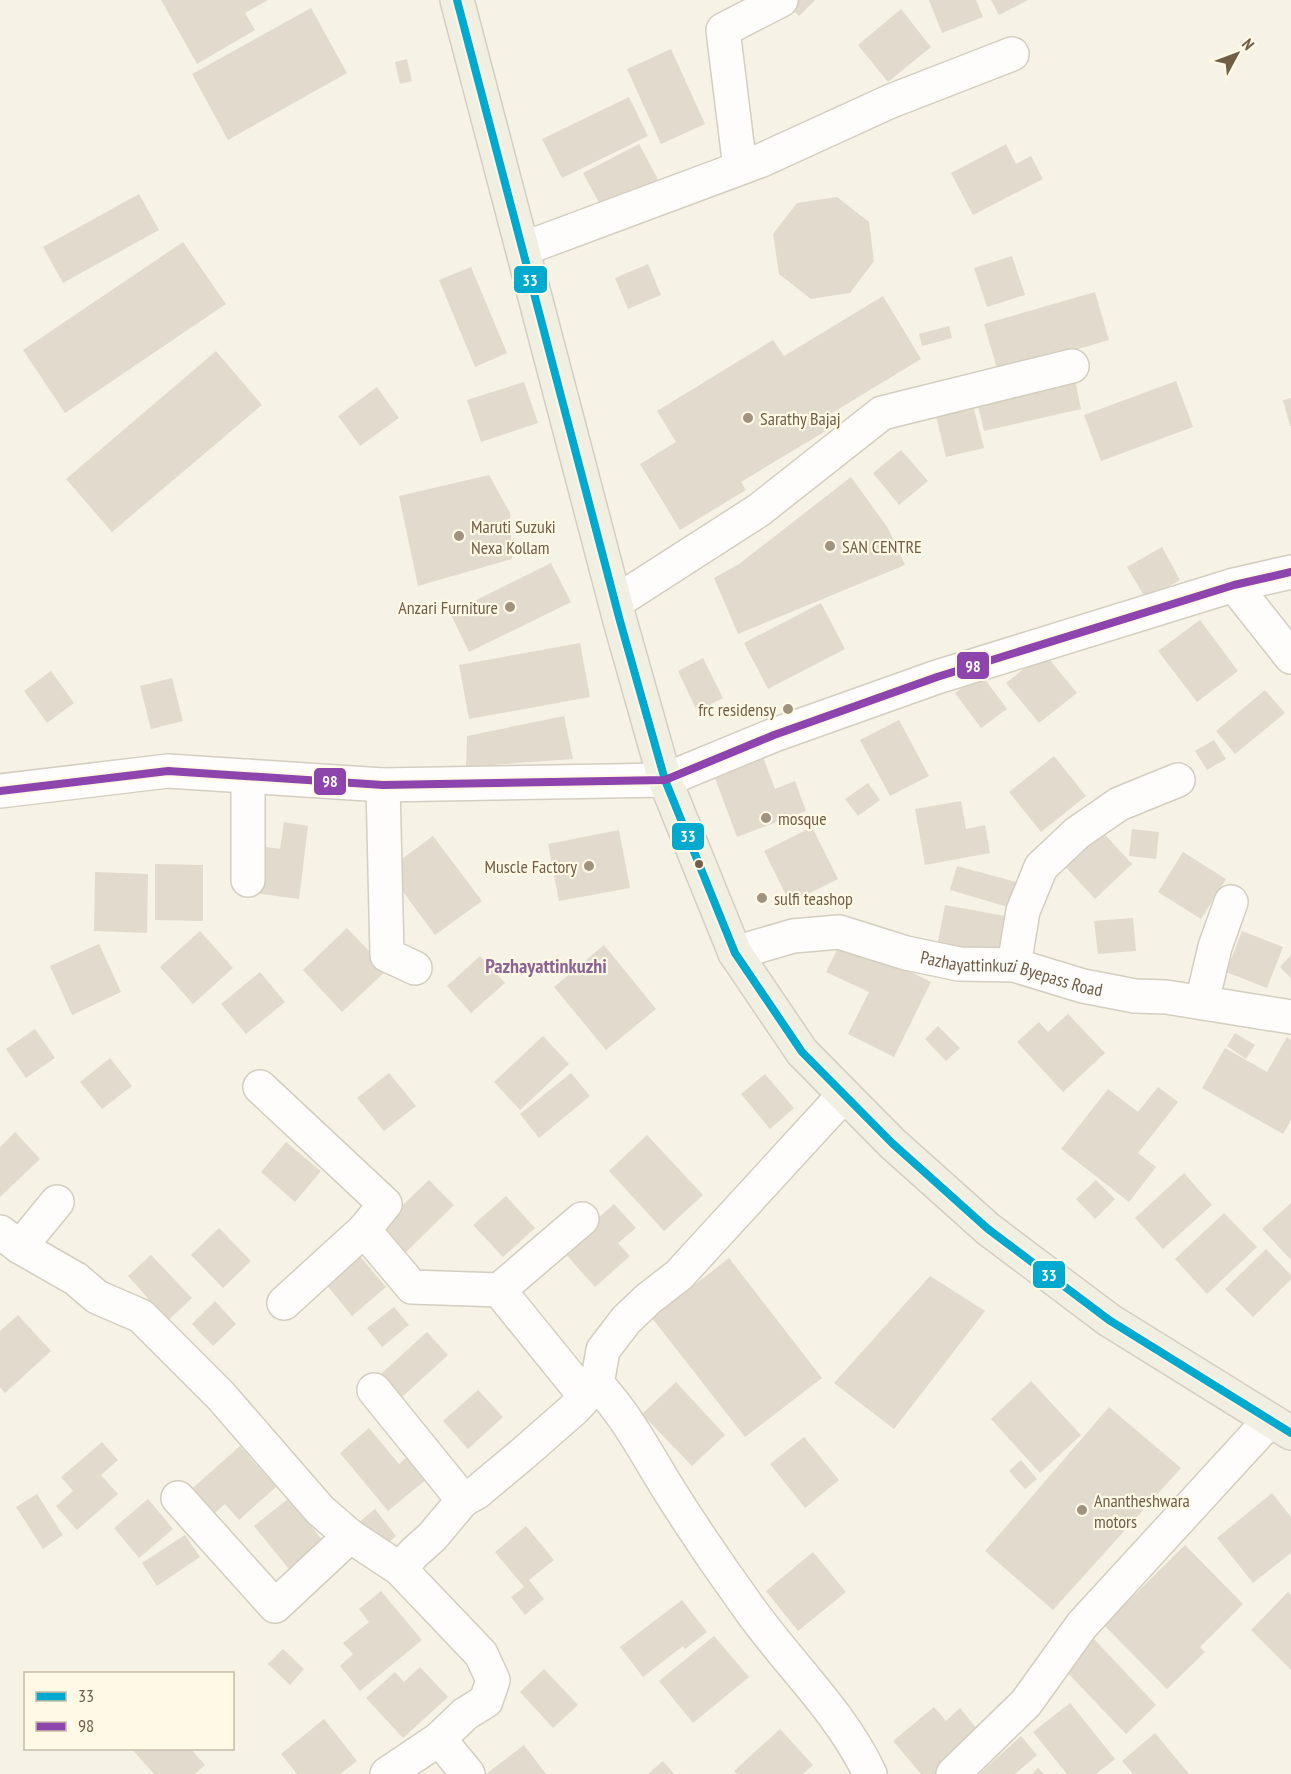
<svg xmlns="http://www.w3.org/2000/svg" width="1291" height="1774" font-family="'PT Sans Narrow',sans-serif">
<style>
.building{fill:#e2dacd}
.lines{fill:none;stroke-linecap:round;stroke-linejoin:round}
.minor-casing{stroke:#d4cec0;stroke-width:36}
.major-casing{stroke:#d5cec3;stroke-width:36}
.minor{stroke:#fefdfb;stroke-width:33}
.major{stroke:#f1eee2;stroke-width:33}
.bus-1-casing{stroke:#fff9e5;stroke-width:12}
.bus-2-casing{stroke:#fff9e5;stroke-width:12}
.bus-1{stroke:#00a9ce;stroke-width:8}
.bus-2{stroke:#8e44ad;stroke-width:8}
.poi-dot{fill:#a0927e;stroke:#fff9e5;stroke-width:2}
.bus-dot{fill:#725e47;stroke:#fff9e5;stroke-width:2}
.labels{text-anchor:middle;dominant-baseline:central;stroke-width:4.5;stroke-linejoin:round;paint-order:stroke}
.poi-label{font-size:18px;fill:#725e47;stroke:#fff9e5;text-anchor:start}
.street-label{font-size:18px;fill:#725e47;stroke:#fff9e5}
.neighbourhood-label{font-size:20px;font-weight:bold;fill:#8d6395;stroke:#fff9e5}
.line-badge{stroke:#fff9e5;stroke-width:2}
.badge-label{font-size:16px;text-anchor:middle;font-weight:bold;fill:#fff}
</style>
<rect width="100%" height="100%" fill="#f6f2e5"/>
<g class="building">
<polygon points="161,0 268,0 245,13 255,30 197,64"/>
<polygon points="784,0 815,0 799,16"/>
<polygon points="929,0 976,0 983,17 942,33"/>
<polygon points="991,0 1028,0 999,15"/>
<polygon points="311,8 347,73 228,140 192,74"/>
<polygon points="901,9 931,47 888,82 858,45"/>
<polygon points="671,49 705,124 661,144 627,69"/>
<polygon points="407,59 412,81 400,84 395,62"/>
<polygon points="629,97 648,136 562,178 542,139"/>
<polygon points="639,144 661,185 605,214 583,173"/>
<polygon points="1006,144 1016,164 1031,156 1043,179 973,215 951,173"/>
<polygon points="139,194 159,230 63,283 43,247"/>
<polygon points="837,197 869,222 874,261 850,293 811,299 779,274 773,234 797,203"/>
<polygon points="183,242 226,304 65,413 23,350"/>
<polygon points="1012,256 1025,295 987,307 974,268"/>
<polygon points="648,264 661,295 628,309 615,278"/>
<polygon points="471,267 507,353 475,367 439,280"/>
<polygon points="1095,292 1109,340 998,372 984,324"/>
<polygon points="883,296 921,359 832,413 839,423 741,482 746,490 680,530 640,464 676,442 657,411 773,340 784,356"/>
<polygon points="949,326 952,338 922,346 919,334"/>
<polygon points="216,351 262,405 112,532 66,479"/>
<polygon points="1074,375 1081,409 984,431 976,397"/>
<polygon points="1176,381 1193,427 1101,461 1084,415"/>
<polygon points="524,382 538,423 481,442 467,400"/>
<polygon points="377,387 399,418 360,446 338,416"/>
<polygon points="971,398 984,448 946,457 934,408"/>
<polygon points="1291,398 1291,426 1290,426 1283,400"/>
<polygon points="901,450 928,481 899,505 873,473"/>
<polygon points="489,475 510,513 512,559 418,586 399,496"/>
<polygon points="851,477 888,528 905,565 738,634 714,578 739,564"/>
<polygon points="1162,547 1180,580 1146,599 1127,567"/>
<polygon points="551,563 571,602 469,652 450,613"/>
<polygon points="821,603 845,649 768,689 744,643"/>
<polygon points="1200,620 1238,671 1197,702 1158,651"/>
<polygon points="580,643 590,697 469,719 459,665"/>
<polygon points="1044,653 1077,693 1039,723 1006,683"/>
<polygon points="703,658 723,698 697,711 678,671"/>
<polygon points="51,671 74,703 47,723 24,691"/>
<polygon points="981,674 1007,709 981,728 955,693"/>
<polygon points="172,678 183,721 151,729 140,686"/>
<polygon points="1265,690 1285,713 1235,754 1216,731"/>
<polygon points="564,716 573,759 466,767 467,736"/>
<polygon points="899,720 929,776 890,796 860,740"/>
<polygon points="1214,740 1226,759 1207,770 1195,751"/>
<polygon points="761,752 775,789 795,781 806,811 737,837 712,770"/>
<polygon points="1054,756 1086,796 1041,832 1009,792"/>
<polygon points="868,783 880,800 858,816 845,799"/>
<polygon points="961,801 966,829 985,825 990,853 925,865 915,809"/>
<polygon points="284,822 308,826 299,899 247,892 253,845 280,849"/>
<polygon points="812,827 838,879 790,903 764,851"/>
<polygon points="1098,827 1132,864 1095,899 1060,861"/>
<polygon points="1132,829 1159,832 1156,859 1129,856"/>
<polygon points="619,830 630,888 559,901 548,844"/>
<polygon points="433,836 482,901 435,935 387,870"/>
<polygon points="1183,852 1226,879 1201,919 1158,892"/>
<polygon points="155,864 203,865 203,921 155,920"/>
<polygon points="957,866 1016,882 1008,907 950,890"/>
<polygon points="95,872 148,874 147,933 94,931"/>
<polygon points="945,905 1005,916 998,957 937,946"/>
<polygon points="1133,918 1136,951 1098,954 1094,921"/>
<polygon points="347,928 387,970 342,1012 303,970"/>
<polygon points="200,931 233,968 193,1004 160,967"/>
<polygon points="1242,931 1283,947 1267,988 1226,972"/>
<polygon points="843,938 931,982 894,1057 848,1034 869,992 826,972"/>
<polygon points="99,944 121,992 72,1015 50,966"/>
<polygon points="604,945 656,1009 606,1050 554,987"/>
<polygon points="1291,955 1291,978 1280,967"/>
<polygon points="480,956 505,983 471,1013 447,986"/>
<polygon points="260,972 285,1002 246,1034 221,1004"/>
<polygon points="1068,1014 1105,1053 1063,1092 1017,1042 1039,1022 1048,1032"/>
<polygon points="938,1026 960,1048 946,1061 925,1039"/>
<polygon points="35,1029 55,1058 26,1078 6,1049"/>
<polygon points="1235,1033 1255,1045 1246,1059 1227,1046"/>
<polygon points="543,1036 569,1064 520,1110 494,1082"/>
<polygon points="1287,1037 1291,1040 1291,1120 1283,1134 1202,1088 1225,1048 1267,1072"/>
<polygon points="110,1058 132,1086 102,1109 80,1082"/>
<polygon points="389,1073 416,1106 384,1131 357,1098"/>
<polygon points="571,1073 590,1096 539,1138 520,1114"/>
<polygon points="765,1074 794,1108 770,1129 741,1094"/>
<polygon points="1158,1087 1178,1102 1138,1153 1156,1167 1129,1202 1061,1149 1108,1089 1138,1112"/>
<polygon points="15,1132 40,1159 0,1197 0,1147"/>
<polygon points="647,1135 703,1195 664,1231 609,1171"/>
<polygon points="286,1142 321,1171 295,1202 261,1172"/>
<polygon points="1184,1173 1212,1205 1163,1249 1135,1218"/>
<polygon points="429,1180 454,1205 404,1254 382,1225"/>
<polygon points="1096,1180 1115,1199 1095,1219 1076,1199"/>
<polygon points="506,1196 535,1228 503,1257 473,1225"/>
<polygon points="1291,1203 1291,1260 1262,1229"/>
<polygon points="614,1204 636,1228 618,1243 630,1256 595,1287 562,1250"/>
<polygon points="1224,1213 1257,1247 1207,1294 1175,1259"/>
<polygon points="219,1228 251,1261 223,1288 191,1255"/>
<polygon points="1266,1249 1291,1275 1291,1279 1253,1317 1225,1289"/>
<polygon points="151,1255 192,1298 160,1328 140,1306 148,1298 128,1276"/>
<polygon points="360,1256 386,1287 352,1316 326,1284"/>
<polygon points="729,1258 822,1378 745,1437 652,1318"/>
<polygon points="930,1276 985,1311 894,1429 834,1383"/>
<polygon points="215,1301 236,1324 213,1346 192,1324"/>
<polygon points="394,1307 409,1325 382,1347 367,1328"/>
<polygon points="18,1315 51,1351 5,1393 0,1387 0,1331"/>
<polygon points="427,1332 448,1355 402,1397 381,1374"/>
<polygon points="1031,1381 1081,1435 1040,1473 991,1419"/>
<polygon points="676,1382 725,1435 692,1466 642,1414"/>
<polygon points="478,1390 503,1417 468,1449 443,1421"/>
<polygon points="1109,1407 1181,1468 1053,1610 985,1551"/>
<polygon points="369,1428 399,1464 409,1455 428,1478 388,1511 340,1453"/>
<polygon points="804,1437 839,1480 805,1508 770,1464"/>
<polygon points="102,1442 118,1460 101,1475 118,1494 77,1530 56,1506 73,1491 61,1477"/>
<polygon points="240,1446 276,1487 239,1520 225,1504 208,1519 186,1494"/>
<polygon points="1021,1460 1037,1479 1025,1489 1009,1471"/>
<polygon points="1272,1493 1291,1517 1291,1553 1253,1583 1217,1538"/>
<polygon points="37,1494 63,1535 43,1549 16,1507"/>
<polygon points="289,1498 323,1541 289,1569 254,1526"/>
<polygon points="148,1499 173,1529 139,1558 114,1528"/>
<polygon points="375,1509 396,1536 379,1551 357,1524"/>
<polygon points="526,1526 554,1560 529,1580 544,1599 525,1615 511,1597 524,1587 495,1552"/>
<polygon points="185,1535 200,1557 157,1586 142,1563"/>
<polygon points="1185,1545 1243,1604 1200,1647 1205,1652 1167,1689 1104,1625"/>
<polygon points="813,1552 846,1592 798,1631 766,1591"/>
<polygon points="381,1591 422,1640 360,1691 340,1666 353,1654 343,1643 369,1622 359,1609"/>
<polygon points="1288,1592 1291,1595 1291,1670 1251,1630"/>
<polygon points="682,1600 707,1632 685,1649 683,1646 643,1677 620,1647"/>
<polygon points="714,1636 749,1677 693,1723 659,1681"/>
<polygon points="1094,1639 1156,1705 1126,1734 1063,1668"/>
<polygon points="283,1649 304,1669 290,1685 268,1664"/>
<polygon points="420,1667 448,1697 403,1738 366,1698 395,1672 404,1682"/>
<polygon points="544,1669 578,1705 553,1728 520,1692"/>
<polygon points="1070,1703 1115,1759 1096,1774 1067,1774 1033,1732"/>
<polygon points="934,1707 946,1721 960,1708 981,1734 934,1774 921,1774 893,1741"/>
<polygon points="324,1719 357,1761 340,1774 297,1774 281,1754"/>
<polygon points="780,1729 813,1765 803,1774 737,1774 734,1771"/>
<polygon points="1155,1733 1189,1774 1133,1774 1122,1761"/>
<polygon points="1021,1736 1037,1755 1015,1774 979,1774"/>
<polygon points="524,1745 546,1774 486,1774"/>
<polygon points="131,1748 190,1748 205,1765 195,1774 154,1774"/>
<polygon points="663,1761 674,1774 648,1774"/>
<polygon points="1038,1768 1044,1774 1032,1774"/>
</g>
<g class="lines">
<defs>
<g id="minor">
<polyline points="740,168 723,30 781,0"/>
<polyline points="523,249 762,160 891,101 1012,54"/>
<polyline points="1234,585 1291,657"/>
<polyline points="616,602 759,510 882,413 1072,366"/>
<polyline points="248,776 248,880"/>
<polyline points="383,785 387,955 415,968"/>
<polyline points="0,791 168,771 383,785 665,780 774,735 937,677 1234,585 1291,572"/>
<path id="s1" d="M 735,953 L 793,936 L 839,932 L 906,953 L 959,964 L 1014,965 L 1083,986 L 1135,996 L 1166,997 L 1291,1017"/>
<polyline points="1014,965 1023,911 1041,867 1077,833 1119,804 1178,780"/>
<polyline points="1202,1002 1215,947 1231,902"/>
<polyline points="260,1087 385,1204 364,1230"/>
<path d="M 844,1095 L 679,1275 L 648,1299 L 626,1320 L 603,1350 L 597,1384 C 624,1412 644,1449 664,1482 C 690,1524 717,1564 746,1604 C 786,1662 840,1710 870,1774"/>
<polyline points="0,1232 20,1247 76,1279 97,1297 141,1316 221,1396 320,1510 350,1536 400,1569 481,1654 493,1680 486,1701 465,1714 439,1739 387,1774"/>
<polyline points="20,1247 57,1202"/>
<polyline points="499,1290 582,1219"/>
<polyline points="284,1303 364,1230 412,1287 499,1290 585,1396"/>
<polyline points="374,1390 463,1500"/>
<polyline points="178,1498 275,1606 350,1536"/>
<polyline points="400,1569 414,1553 432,1537 463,1500 476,1493 525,1452 574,1409 597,1384"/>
<polyline points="439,1739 468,1774"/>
<polyline points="953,1774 1026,1703 1082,1625 1270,1420"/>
</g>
<polyline id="major" points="457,0 620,621 665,780 735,953 802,1052 892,1143 988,1229 1109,1320 1291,1433"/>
</defs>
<use href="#minor" class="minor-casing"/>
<use href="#major" class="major-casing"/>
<use href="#minor" class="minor"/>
<use href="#major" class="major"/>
<defs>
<polyline id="bus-1" points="457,0 620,621 665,780 735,953 802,1052 892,1143 988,1229 1109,1320 1291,1433"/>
<polyline id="bus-2" points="0,791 168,771 383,785 665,780 774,735 937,677 1234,585 1291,572"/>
</defs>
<use href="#bus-1" class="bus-1-casing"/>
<use href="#bus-2" class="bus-2-casing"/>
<use href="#bus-1" class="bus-1"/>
<use href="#bus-2" class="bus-2"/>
</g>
<g class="poi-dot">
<circle cx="748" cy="418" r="6"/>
<circle cx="459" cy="536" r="6"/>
<circle cx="830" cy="546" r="6"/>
<circle cx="510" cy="607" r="6"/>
<circle cx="788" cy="709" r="6"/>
<circle cx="766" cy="818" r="6"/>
<circle cx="589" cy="866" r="6"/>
<circle cx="762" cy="898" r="6"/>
<circle cx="1082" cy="1510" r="6"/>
</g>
<circle class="bus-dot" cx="699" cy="864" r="5"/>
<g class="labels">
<g class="poi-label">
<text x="760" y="418">Sarathy Bajaj</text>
<text x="471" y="526">Maruti Suzuki<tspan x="471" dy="21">Nexa Kollam</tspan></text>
<text x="842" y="546">SAN CENTRE</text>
<text x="498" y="607" text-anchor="end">Anzari Furniture</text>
<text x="776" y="709" text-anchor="end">frc residensy</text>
<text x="778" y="818">mosque</text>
<text x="577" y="866" text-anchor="end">Muscle Factory</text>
<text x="774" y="898">sulfi teashop</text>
<text x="1094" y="1500">Anantheshwara<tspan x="1094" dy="21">motors</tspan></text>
</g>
<g class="street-label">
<text stroke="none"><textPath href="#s1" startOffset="285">Pazhayattinkuzi Byepass Road</textPath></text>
</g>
<g class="neighbourhood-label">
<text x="546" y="966">Pazhayattinkuzhi</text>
</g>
</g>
<g class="line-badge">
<rect x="513" y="265" width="35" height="29" rx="6" fill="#00a9ce"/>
<rect x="956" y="651" width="34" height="29" rx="6" fill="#8e44ad"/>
<rect x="313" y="767" width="34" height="29" rx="6" fill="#8e44ad"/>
<rect x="671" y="822" width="34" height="29" rx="6" fill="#00a9ce"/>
<rect x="1032" y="1260" width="34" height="29" rx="6" fill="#00a9ce"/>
</g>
<g class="badge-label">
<text x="530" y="286">33</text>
<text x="973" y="672">98</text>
<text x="330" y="787">98</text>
<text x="688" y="842">33</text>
<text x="1049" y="1281">33</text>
</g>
<rect x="24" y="1672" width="210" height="78" fill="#fff9e5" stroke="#c7bba6" stroke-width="1.5"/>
<rect x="36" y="1692" width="30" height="9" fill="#00a9ce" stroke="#c7bba6" stroke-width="1.5"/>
<text x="78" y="1702" font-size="18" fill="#725e47">33</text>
<rect x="36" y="1722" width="30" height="9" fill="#8e44ad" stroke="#c7bba6" stroke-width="1.5"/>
<text x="78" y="1732" font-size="18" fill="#725e47">98</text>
<g transform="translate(1237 54) rotate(49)" stroke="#fff9e5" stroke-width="4.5" paint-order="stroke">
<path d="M0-4.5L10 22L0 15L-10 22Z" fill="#725e47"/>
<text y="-9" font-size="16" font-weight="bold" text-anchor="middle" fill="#725e47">N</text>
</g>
</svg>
